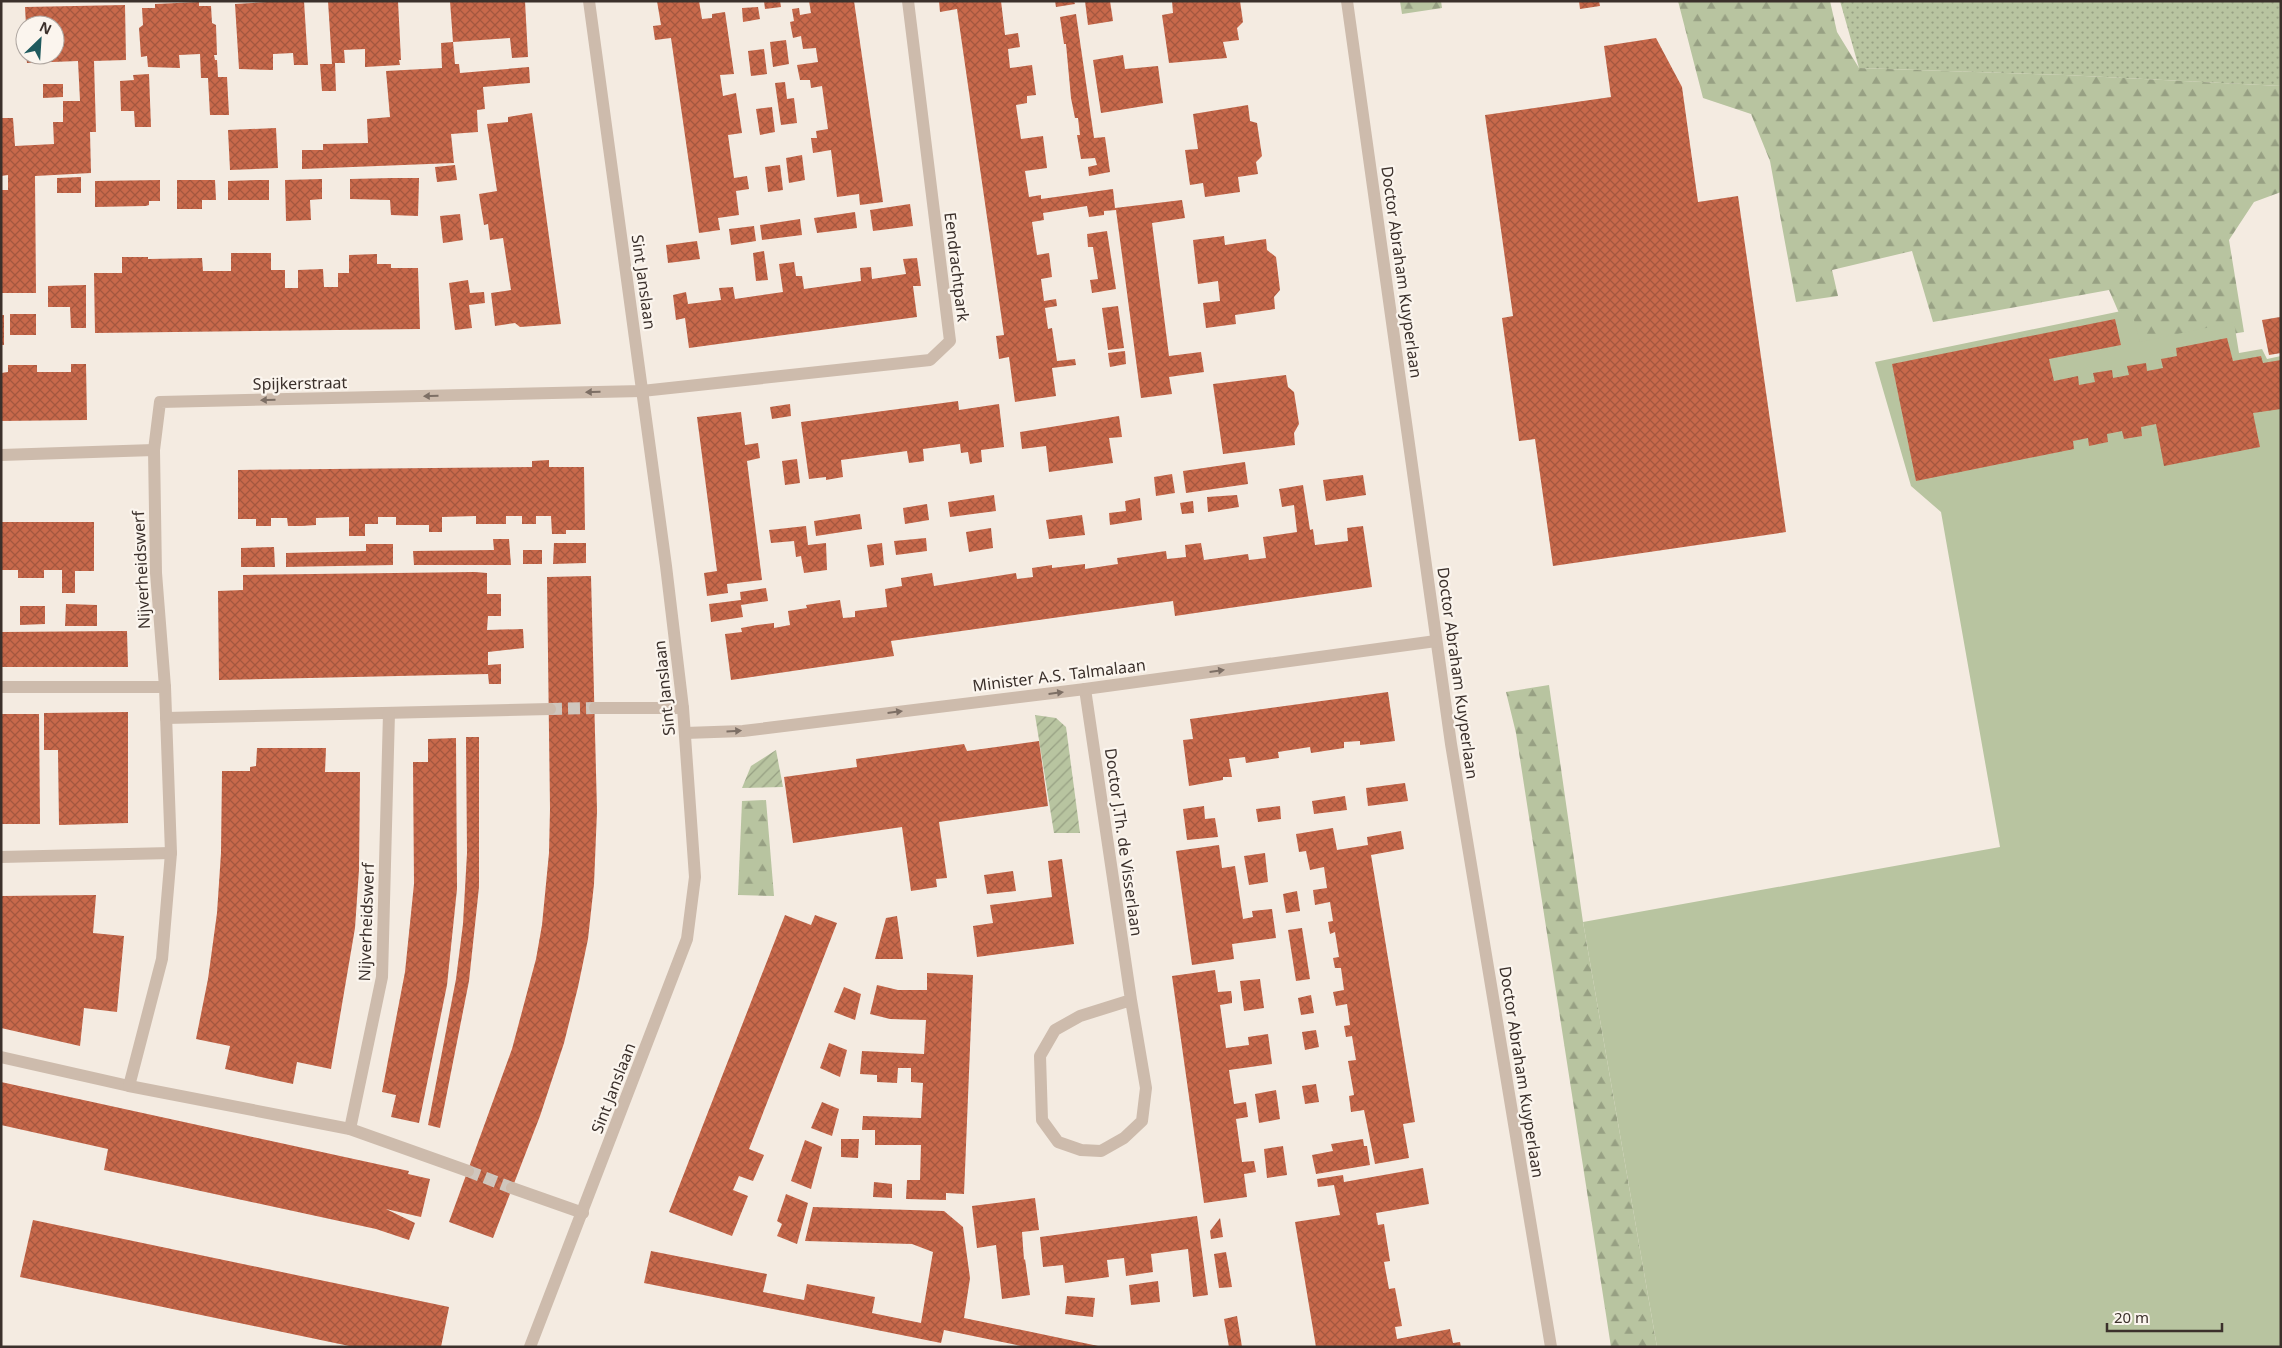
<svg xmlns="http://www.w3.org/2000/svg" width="2282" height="1348" font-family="'Noto Sans',sans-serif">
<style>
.grass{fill:url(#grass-dots)}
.forest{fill:url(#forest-firs)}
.garden{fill:url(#garden-furrows)}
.pitch{fill:#b8c4a0}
.building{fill:url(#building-cross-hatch)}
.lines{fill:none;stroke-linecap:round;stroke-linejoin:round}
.minor-tunnel{stroke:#cfc6bd;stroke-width:12;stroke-dasharray:12 6;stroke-linecap:butt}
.minor{stroke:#cdbbac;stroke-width:12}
.oneway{fill:#7d6f65}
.labels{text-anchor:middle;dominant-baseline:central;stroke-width:4.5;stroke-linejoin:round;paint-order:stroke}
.street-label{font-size:16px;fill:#3b302b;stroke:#fbf5ee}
</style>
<defs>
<pattern id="grass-dots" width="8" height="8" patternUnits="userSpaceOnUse" patternTransform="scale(1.25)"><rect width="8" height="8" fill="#b8c4a0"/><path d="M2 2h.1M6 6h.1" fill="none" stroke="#97a083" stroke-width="1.8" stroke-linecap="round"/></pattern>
<pattern id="forest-firs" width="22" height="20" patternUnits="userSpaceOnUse" patternTransform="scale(1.25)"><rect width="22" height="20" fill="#b8c4a0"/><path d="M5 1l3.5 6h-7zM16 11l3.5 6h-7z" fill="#97a083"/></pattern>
<pattern id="garden-furrows" width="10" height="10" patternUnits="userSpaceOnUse" patternTransform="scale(1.25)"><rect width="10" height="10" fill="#b8c4a0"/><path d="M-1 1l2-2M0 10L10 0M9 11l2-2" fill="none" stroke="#97a083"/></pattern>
<pattern id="building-cross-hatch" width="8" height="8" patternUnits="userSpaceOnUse" patternTransform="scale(1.25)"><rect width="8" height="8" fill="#c8694b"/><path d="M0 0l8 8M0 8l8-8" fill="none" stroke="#a4573f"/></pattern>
</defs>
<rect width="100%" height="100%" fill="#f4ebe1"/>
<polygon class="grass" points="1840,1 2281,1 2281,86 2065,75 1859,68"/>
<g class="forest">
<polygon points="1400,1 1441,1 1442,8 1402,14"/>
<polygon points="1678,1 1830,1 1837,32 1859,68 2065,75 2281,86 2281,192 2254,202 2229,240 2244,332 2135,350 2109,290 1933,322 1912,251 1832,270 1838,296 1796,302 1770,161 1751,114 1703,98"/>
<polygon points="1549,685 1583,922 1657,1347 1611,1347 1516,733 1506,692"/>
<polygon points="766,800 774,896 738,895 742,801"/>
</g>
<g class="garden">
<polygon points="1035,715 1056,718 1066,727 1080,833 1054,833"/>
<polygon points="776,750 783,787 742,788 751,766"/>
</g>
<polygon class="pitch" points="2131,309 2140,342 2234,322 2239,353 2262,349 2267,359 2281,356 2281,1347 1657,1347 1583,922 2000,847 1941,512 1911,486 1875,362"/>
<g class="building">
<polygon points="283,1 304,1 308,65 294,65 293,53 273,54 273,70 239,69 235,4"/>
<polygon points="328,1 398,1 401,60 399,60 400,65 365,67 365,49 344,50 345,63 335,63 336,91 322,91 320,64 332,64"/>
<polygon points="450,1 525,1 528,57 512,58 510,38 453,42 455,64 459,64 460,73 529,67 530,83 483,87 485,109 477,110 478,132 451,134 454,163 302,169 302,150 323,150 323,144 368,143 367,119 390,117 386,71 442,68 441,43 453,42"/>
<polygon points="657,1 699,1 702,19 712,18 712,14 725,12 734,74 720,75 723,96 736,93 742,133 728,135 734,178 747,176 749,189 736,191 739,215 718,218 720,230 699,233 671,38 655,40 653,26 661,25"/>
<polygon points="764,1 780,1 781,7 765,9"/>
<polygon points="809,1 854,1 883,202 860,205 859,194 837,197 831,150 813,153 811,138 817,138 816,131 828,129 822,86 811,88 810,80 800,80 797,65 818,62 816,49 816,48 803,49 801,36 793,38 790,22 794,21 792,9 799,8 800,15 811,13"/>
<polygon points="939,1 1001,1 1005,35 1018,33 1020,47 1008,49 1010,68 1032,65 1036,95 1027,96 1027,103 1016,105 1021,139 1043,136 1047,168 1025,171 1029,197 1041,195 1041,199 1113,189 1115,208 1182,200 1185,218 1152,223 1169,356 1201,352 1204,372 1169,377 1172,394 1141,398 1116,210 1104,211 1104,215 1089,217 1087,206 1043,213 1044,220 1032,222 1037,255 1049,253 1052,277 1041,279 1044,301 1056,299 1057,306 1045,308 1048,329 1052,328 1057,361 1075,359 1076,365 1052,368 1056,396 1015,402 1009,357 999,359 996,336 1004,335 957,9 940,12"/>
<polygon points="1055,1 1074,1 1075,4 1056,7"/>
<polygon points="1085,1 1110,1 1113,21 1088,25"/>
<polygon points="1172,1 1240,1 1243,22 1237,28 1239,40 1223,42 1227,58 1169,63 1162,15 1173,13"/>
<polygon points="1579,1 1599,1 1600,6 1580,9"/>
<polygon points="199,2 199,6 211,6 212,23 216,25 217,55 214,55 215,60 217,60 218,77 227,77 229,115 210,115 208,78 201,78 200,54 179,55 180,68 148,67 147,56 141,57 139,28 143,25 142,8 155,8 155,4"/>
<polygon points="125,5 126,60 94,61 96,132 90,132 91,173 35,176 36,293 1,293 1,190 8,190 8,175 1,176 1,118 13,118 15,146 54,144 53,122 63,122 63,101 80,101 78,61 27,63 26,55 55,55 55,25 26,25 25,7"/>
<polygon points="758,7 760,19 743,22 742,8"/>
<polygon points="1076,14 1094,138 1105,137 1110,172 1089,176 1088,167 1097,165 1095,158 1081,159 1077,135 1080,135 1078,118 1075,118 1071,98 1066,44 1064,44 1060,17"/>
<polygon points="1656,38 1682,87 1698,202 1738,196 1786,532 1553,566 1535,439 1519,441 1502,318 1513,316 1485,115 1611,97 1604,46"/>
<polygon points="786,40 789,64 773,67 770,42"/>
<polygon points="764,49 767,74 751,76 748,51"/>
<polygon points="1123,55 1125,69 1158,66 1163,103 1101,113 1093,60"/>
<polygon points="149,74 151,127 135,127 134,111 121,111 120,81 134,80 133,75"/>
<polygon points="785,82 787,99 794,98 797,123 781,125 775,83"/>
<polygon points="43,84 63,84 63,97 43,98"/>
<polygon points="1248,105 1250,121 1257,123 1262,156 1256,162 1258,174 1238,177 1240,192 1205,197 1203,183 1190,185 1185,150 1198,149 1193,114"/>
<polygon points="772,107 775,132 760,135 756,109"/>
<polygon points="532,113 561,324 520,327 515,323 495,326 491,293 511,290 503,238 490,240 488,224 484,225 481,207 479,194 497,191 487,124 508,122 508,117"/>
<polygon points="276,128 278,168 230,170 228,130"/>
<polygon points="802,155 805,180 789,183 786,158"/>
<polygon points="455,165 457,180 437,182 435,167"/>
<polygon points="780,165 783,190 768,192 765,167"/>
<polygon points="81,177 81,193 57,193 57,178"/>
<polygon points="392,178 419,178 418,216 391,215 390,200 350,199 350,179"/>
<polygon points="322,179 322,199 310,200 311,220 286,221 285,180"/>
<polygon points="160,180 160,201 149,201 149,205 146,206 95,207 95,181"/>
<polygon points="177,180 215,180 216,200 202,200 202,209 177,209"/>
<polygon points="256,180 269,180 269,200 228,200 228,181"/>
<polygon points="910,204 913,226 873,231 870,210"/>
<polygon points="855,212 857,228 817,233 814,218"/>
<polygon points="460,214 463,240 443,243 440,216"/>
<polygon points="800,219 802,235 762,240 760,225"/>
<polygon points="754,226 756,241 731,245 729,229"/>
<polygon points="1107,231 1116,289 1092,293 1090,280 1098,279 1093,247 1088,247 1087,234"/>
<polygon points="1224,236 1225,245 1266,239 1267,250 1276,257 1280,290 1274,297 1275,309 1235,315 1236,324 1206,328 1203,303 1220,301 1218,281 1198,284 1193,240"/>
<polygon points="697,241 700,259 668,263 666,245"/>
<polygon points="764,251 768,280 756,281 753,253"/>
<polygon points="231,253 271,253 271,270 285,270 285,288 298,288 298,270 323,269 324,287 338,287 338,273 349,273 349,255 377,254 377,264 391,264 391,268 418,268 420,329 95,333 94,273 122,273 122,257 148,257 148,259 202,258 203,271 231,271"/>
<polygon points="917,258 921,286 913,286 917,317 689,348 685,318 676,320 673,295 686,292 688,304 721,300 719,288 733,287 735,299 783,292 779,264 794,262 796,276 802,276 804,289 861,281 860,268 871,267 872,279 906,274 903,259"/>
<polygon points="468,280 470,293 484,292 485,303 469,305 472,328 455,330 449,283"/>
<polygon points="86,285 86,328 71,328 70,307 48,307 48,286"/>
<polygon points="1118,306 1124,348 1108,350 1102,308"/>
<rect x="10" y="314" width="26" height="21"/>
<rect x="1" y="315" width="3" height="30"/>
<polygon points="2280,317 2281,353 2269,355 2262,320"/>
<polygon points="2115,319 2121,345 2049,359 2054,381 2078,376 2079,385 2095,382 2093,373 2112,370 2113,378 2129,375 2127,366 2146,363 2147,371 2163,368 2161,359 2177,356 2176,348 2227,338 2233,361 2261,356 2263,363 2281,360 2281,409 2253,413 2260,447 2164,466 2156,424 2141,427 2142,436 2124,439 2122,431 2107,434 2108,442 2089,446 2088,438 2073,441 2074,449 1916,481 1892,364"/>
<polygon points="1125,351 1126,364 1110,367 1108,353"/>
<polygon points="71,364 86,364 87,420 1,421 1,373 8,372 8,365 37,365 37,372 71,372"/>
<polygon points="1286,375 1288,387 1294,392 1299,424 1294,433 1295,445 1223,454 1213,384"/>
<polygon points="958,401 959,410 999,404 1004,447 981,450 982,462 970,464 968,452 961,453 960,444 923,449 924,461 909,463 907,451 841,460 843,477 826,480 826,477 809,479 801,422"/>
<polygon points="790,404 791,416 772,419 770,407"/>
<polygon points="741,412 745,445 758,443 760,458 747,461 762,580 727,584 728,593 707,596 704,573 717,571 697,417"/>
<polygon points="1119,416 1122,437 1109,438 1113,463 1049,472 1046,446 1022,449 1020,432"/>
<polygon points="797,459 800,483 785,485 782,461"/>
<polygon points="549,460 549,467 584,467 585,530 566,530 566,534 552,534 551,516 536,516 536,524 522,524 522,516 506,516 506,524 476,524 476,516 442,517 442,532 429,532 429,525 396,525 396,517 378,517 378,524 365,524 365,536 349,536 349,517 316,518 316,525 302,526 288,526 287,518 271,518 271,526 256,526 256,519 238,519 238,470 532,467 532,461"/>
<polygon points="1245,462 1248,484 1186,493 1183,471"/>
<polygon points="1172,474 1175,493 1156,496 1154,477"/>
<polygon points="1363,475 1366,495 1326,501 1323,480"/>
<polygon points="1303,485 1310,530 1313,529 1315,545 1348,541 1347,528 1363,526 1372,587 1175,616 1173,601 891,641 894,656 731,680 725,634 742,632 741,628 757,625 774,623 774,628 790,625 788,611 807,608 806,605 840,600 843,618 855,617 855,611 887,607 885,589 902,586 901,578 932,573 934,586 1016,573 1017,579 1033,577 1032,568 1052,565 1052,568 1085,564 1085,569 1118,564 1117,558 1166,551 1167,559 1186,557 1185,545 1201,543 1204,560 1248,554 1249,560 1266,558 1263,537 1297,532 1294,505 1282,507 1279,489"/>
<polygon points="994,495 996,511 950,517 948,502"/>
<polygon points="1237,495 1239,507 1208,512 1207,497"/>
<polygon points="1140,498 1142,520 1110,525 1109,513 1126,511 1125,501"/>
<polygon points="1193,501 1194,513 1182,514 1180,503"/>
<polygon points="927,504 929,520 905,524 903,508"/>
<polygon points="860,514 862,529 816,536 814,521"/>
<polygon points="1082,515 1085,535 1049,539 1046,520"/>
<polygon points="1,522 94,522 94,571 75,571 75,593 62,593 62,570 44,570 44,578 18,578 18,570 1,570"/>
<polygon points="806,526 808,545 826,543 827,570 804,573 801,556 796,557 794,541 771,543 769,530"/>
<polygon points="991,528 993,548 969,552 966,532"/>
<polygon points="926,538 927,551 896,555 894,541"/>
<polygon points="493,539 509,539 511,565 414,565 413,551 494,550"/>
<polygon points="554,543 586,543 586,563 553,564"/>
<polygon points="882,543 884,565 870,567 867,545"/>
<polygon points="366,544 393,544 393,565 286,567 286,553 366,551"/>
<polygon points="274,547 275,567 241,567 241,548"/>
<rect x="523" y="550" width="19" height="14"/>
<polygon points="475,572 487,573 487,594 501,594 501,616 488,616 487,630 523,629 524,648 488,652 488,665 501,664 501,684 489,684 488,674 219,680 218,591 243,590 243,575"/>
<polygon points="591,576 597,811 594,884 588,939 578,987 564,1043 540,1116 493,1238 449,1222 512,1049 536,959 542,925 549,853 550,809 547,577"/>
<polygon points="766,588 768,601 741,605 743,617 711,622 709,604 741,600 740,592"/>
<polygon points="66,604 97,605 97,626 65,626"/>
<polygon points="20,606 45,606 45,624 20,625"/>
<polygon points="127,631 128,667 1,667 1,632"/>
<polygon points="1388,692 1395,741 1360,745 1360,741 1344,742 1344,748 1311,753 1310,747 1278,752 1279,758 1246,763 1245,757 1229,759 1232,777 1223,777 1223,780 1189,786 1183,740 1193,739 1190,719"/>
<polygon points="128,712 128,823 59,825 58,750 44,750 44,713"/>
<polygon points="1,714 39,714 40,824 1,824"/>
<polygon points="466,737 479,737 479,887 469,981 440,1128 428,1125 456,979 463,924 467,853"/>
<polygon points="456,738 457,889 447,985 419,1123 391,1117 396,1095 382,1092 405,972 414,884 413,762 428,762 428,739"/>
<polygon points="1039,741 1048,806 939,822 947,878 936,879 937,887 911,891 902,827 793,843 784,777 857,767 856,759 964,744 967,751"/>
<polygon points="257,748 326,748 325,772 360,772 359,870 355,928 331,1069 297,1062 293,1084 225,1069 230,1046 196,1039 208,979 217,913 221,853 222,771 250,771 250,767 256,766"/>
<polygon points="1405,783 1408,801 1368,806 1366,788"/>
<polygon points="1345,796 1347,810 1314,814 1312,801"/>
<polygon points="1204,806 1205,819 1215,818 1218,837 1187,840 1183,809"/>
<polygon points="1280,806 1281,819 1258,822 1256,809"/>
<polygon points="1333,828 1337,850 1368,845 1367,837 1401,831 1404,849 1371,855 1415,1122 1403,1124 1409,1158 1375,1164 1364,1110 1351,1112 1349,1096 1354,1095 1348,1061 1356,1060 1352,1036 1346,1037 1344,1026 1350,1025 1347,1004 1336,1006 1333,992 1344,990 1341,968 1335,968 1333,958 1339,957 1335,932 1330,934 1328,922 1333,921 1330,902 1315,905 1313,890 1327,888 1324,867 1310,870 1306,851 1299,852 1296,834"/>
<polygon points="1219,845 1222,868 1235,866 1243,919 1253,917 1252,911 1272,909 1276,938 1232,944 1234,959 1192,965 1176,851"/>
<polygon points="1265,853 1268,882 1249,885 1244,856"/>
<polygon points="1062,859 1074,944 977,957 973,926 993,923 990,905 1052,897 1048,861"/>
<polygon points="1013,871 1016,891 987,894 984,875"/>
<polygon points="1297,891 1300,911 1286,913 1283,894"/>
<polygon points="96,895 93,933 124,936 117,1012 84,1008 80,1046 1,1028 1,896"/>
<polygon points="785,915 811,925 815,915 837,923 749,1149 764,1155 753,1181 739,1176 733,1190 748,1196 732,1236 669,1212"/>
<polygon points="897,916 903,959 875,959 886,918"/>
<polygon points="1302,928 1310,979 1296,981 1288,930"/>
<polygon points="1215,970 1218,992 1231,991 1232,997 1232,1003 1220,1005 1226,1048 1249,1045 1248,1037 1268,1034 1272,1064 1229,1070 1234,1104 1246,1102 1248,1117 1236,1119 1242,1162 1254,1161 1256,1172 1244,1174 1247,1197 1204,1203 1172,976"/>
<polygon points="927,973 973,975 964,1194 946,1193 946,1200 906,1199 907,1180 920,1180 921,1145 875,1145 875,1130 862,1130 863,1116 921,1118 923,1083 911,1082 911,1068 898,1068 897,1083 877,1082 877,1075 860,1074 862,1051 924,1054 926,1020 890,1019 870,1014 877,985 898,990 927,990"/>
<polygon points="1260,979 1264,1008 1244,1011 1240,981"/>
<polygon points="844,987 861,994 855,1020 834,1012"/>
<polygon points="1311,995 1314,1013 1301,1015 1298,998"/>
<polygon points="1316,1030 1319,1047 1305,1050 1302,1032"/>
<polygon points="829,1043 847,1050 840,1077 820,1068"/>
<polygon points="1,1082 409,1171 408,1174 430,1179 421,1217 386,1209 415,1223 409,1240 376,1229 104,1170 108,1149 1,1125"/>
<polygon points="1316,1084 1319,1102 1305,1104 1302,1086"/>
<polygon points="1276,1090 1280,1119 1259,1123 1255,1094"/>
<polygon points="822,1102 839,1109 832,1136 811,1128"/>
<polygon points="841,1139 859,1139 858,1158 841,1157"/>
<polygon points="1363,1139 1364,1146 1367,1146 1370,1165 1316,1174 1312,1155 1333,1151 1331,1144"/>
<polygon points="805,1140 822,1147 811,1189 791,1181"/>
<polygon points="1283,1146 1287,1175 1267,1178 1264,1149"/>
<polygon points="1423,1168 1429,1204 1376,1213 1378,1225 1384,1224 1390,1261 1384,1262 1389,1289 1395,1288 1402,1326 1395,1327 1397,1339 1450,1329 1453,1343 1460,1342 1461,1347 1316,1347 1295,1222 1340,1215 1334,1185 1318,1187 1317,1179 1343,1175 1344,1182"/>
<polygon points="874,1182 892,1184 892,1198 873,1197"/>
<polygon points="786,1194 808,1203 797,1244 777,1236 782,1224 777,1221"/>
<polygon points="1035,1198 1039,1230 1022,1232 1024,1260 1025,1259 1030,1295 1002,1299 996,1245 977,1248 972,1206"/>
<polygon points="813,1207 944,1211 963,1227 970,1278 964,1318 1103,1347 1026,1347 944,1330 941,1343 644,1283 651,1251 767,1274 763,1292 804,1300 807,1284 875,1297 872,1313 921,1323 933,1252 912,1244 805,1241"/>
<polygon points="1197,1216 1208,1295 1193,1297 1188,1249 1151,1254 1153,1272 1126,1276 1124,1258 1107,1260 1109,1277 1065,1283 1063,1265 1043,1267 1040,1237"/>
<polygon points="1220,1218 1223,1237 1211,1239 1210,1231"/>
<polygon points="33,1220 449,1307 441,1347 354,1347 20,1277"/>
<polygon points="1226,1252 1232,1287 1219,1288 1214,1254"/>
<polygon points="1158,1281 1160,1302 1131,1305 1129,1285"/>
<polygon points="1067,1296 1095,1298 1093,1317 1065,1314"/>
<polygon points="1237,1316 1242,1347 1229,1347 1224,1319"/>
</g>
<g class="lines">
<g class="minor-tunnel">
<polyline points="550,709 595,708"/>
<polyline points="468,1171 512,1188"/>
</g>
<g class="minor">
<polyline points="1347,1 1451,744 1551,1347"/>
<polyline points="1,455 154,450"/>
<polyline points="1,687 165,687"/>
<polyline points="1085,689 1131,1000 1146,1088 1142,1121 1124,1138 1101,1151 1081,1150 1058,1142 1042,1120 1040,1056 1055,1030 1080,1016 1131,1000"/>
<polyline points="595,708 683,708"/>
<polyline points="166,718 550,709"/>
<polyline points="685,733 743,731 1085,689 1436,641"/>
<polyline points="1,857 171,853"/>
<polyline points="1,1057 129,1086 350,1129 468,1171"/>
<polyline points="129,1086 162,959 171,853 165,687 156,573 154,450 160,402 642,391 930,360 950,341 908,1"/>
<polyline points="350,1129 382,977 389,713"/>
<polyline points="512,1188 583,1213"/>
<polyline points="530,1347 687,939 695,877 683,708 666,566 589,1"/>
</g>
</g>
<defs><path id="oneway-solid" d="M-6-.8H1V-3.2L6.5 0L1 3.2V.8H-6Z" transform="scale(1.25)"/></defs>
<g class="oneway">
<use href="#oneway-solid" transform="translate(593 392) rotate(179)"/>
<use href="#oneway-solid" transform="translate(431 396) rotate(179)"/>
<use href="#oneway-solid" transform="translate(268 400) rotate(179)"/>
<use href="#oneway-solid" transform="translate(1217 671) rotate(-8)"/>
<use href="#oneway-solid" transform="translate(1056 693) rotate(-7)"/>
<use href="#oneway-solid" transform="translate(895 712) rotate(-7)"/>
<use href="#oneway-solid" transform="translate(734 731) rotate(-3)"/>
</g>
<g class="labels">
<g class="street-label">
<text transform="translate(957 267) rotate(83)">Eendrachtpark</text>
<text transform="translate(1402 272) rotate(82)">Doctor Abraham Kuyperlaan</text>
<text transform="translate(644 282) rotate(82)">Sint Janslaan</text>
<text transform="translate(300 383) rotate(-1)">Spijkerstraat</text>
<text transform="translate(141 570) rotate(-93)">Nijverheidswerf</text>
<text transform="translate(1458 673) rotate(82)">Doctor Abraham Kuyperlaan</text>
<text transform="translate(1059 675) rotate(-7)">Minister A.S. Talmalaan</text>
<text transform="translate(664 688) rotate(-96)">Sint Janslaan</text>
<text transform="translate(1124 842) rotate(82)">Doctor J.Th. de Visserlaan</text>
<text transform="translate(366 922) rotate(-88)">Nijverheidswerf</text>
<text transform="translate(1522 1072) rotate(81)">Doctor Abraham Kuyperlaan</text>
<text transform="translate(613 1088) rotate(-69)">Sint Janslaan</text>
</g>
</g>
<rect width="2282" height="1348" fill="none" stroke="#3b302b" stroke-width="5"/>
<g transform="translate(40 40) rotate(25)"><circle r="24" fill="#fbf5ee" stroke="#aea6a0"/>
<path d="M0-4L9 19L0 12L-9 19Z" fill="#1f5a5e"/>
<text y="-8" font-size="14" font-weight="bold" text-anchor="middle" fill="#3b302b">N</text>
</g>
<path d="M2107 1323v8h115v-8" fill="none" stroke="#3b302b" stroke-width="2.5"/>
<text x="2114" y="1323" font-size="15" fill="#3b302b" stroke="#fbf5ee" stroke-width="4" paint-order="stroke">20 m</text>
</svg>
